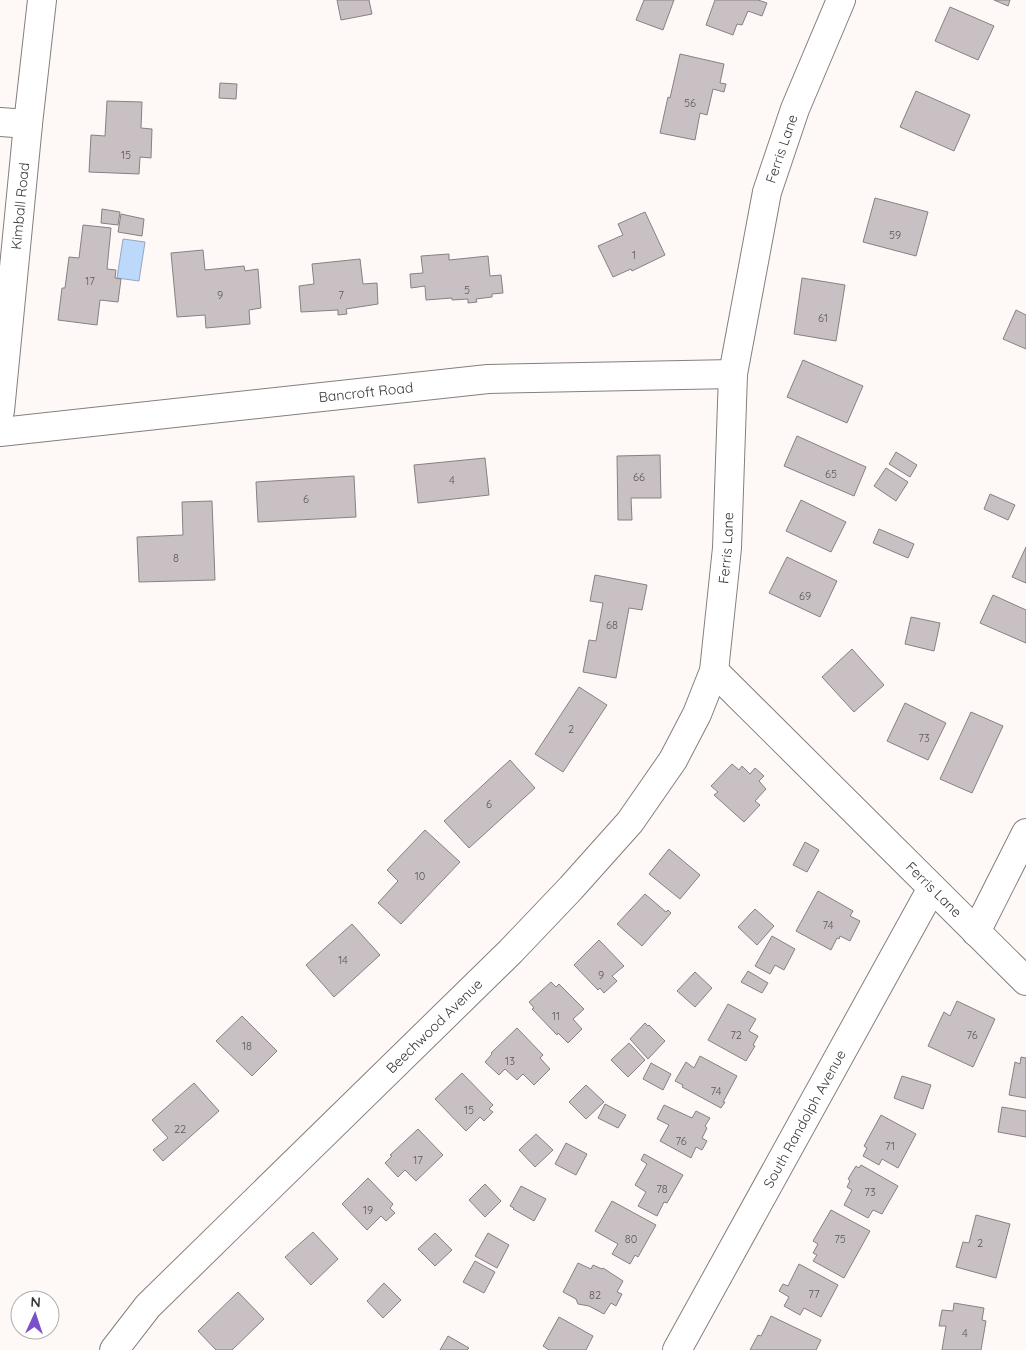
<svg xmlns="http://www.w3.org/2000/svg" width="1026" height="1350" font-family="Quicksand,sans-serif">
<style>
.water{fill:#bcd8fa;stroke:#95a7bf}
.building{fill:#c8c0c2;stroke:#888082}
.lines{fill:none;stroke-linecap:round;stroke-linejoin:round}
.minor-casing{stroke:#867f7c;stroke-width:30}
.minor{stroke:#fff;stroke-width:28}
.labels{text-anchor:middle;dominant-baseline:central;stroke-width:4;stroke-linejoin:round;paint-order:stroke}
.number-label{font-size:11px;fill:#5d5858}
.street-label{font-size:14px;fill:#393634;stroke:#fff}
</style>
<rect width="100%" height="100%" fill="#fef9f7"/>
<polygon class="water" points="123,239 145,242 139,281 117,278"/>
<g class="building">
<polygon points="337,0 369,0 372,14 341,20"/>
<polygon points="644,0 674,0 663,30 636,20"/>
<polygon points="715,0 758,0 767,3 762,16 748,11 742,25 737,24 733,35 706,25"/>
<polygon points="994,0 1010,0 1008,6"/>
<polygon points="950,7 994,26 978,60 935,41"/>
<polygon points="680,54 724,64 720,83 726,84 724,92 713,89 707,115 700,113 695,140 660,133 668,97 670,98"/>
<polygon points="220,83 237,84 236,99 219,98"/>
<polygon points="916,91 970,115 954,151 900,127"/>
<polygon points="107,101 142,102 141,128 152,129 151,158 140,157 139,174 89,172 91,135 105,136"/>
<polygon points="875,198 928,212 916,256 863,242"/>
<polygon points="102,209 120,212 118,225 101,223"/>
<polygon points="645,212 665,255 632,271 631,269 613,277 598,246 623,235 618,224"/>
<polygon points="121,214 144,219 142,236 118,232"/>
<polygon points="83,225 111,228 107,269 116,270 115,278 121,279 118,302 100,300 97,325 58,320 62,288 65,288 69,257 79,258"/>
<polygon points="203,250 205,270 244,266 245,271 258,269 261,308 249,310 250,324 206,328 205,315 177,317 171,253"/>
<polygon points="449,254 449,260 488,256 490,276 501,275 503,293 492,294 492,297 476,299 477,302 468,303 468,299 452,300 452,298 426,300 425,286 411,288 410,274 423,273 421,256"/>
<polygon points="360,259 363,284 377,283 378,304 346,309 347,314 338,315 338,310 301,312 299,286 314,284 312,264"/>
<polygon points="802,278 845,285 836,341 794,334"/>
<polygon points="1016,310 1026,315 1026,349 1003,339"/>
<polygon points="803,360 863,386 847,423 787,397"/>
<polygon points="797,436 866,467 854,496 784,466"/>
<polygon points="896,452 917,465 910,477 889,464"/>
<polygon points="660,455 661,498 631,498 632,520 618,520 617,456"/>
<polygon points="485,458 489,495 418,503 414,465"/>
<polygon points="886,468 908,482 896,501 874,486"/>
<polygon points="354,476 356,517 258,522 256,482"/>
<polygon points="990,494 1015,505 1008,520 984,509"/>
<polygon points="801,500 846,522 831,552 786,531"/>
<polygon points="212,501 215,580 139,582 137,537 183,535 182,502"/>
<polygon points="879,529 914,544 908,558 873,543"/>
<polygon points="1026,547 1026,583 1012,577"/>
<polygon points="787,557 837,581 820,617 769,593"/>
<polygon points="595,575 647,585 642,610 629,608 616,678 583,672 589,640 596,641 603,603 590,601"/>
<polygon points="993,595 1026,610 1026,643 980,623"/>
<polygon points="911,617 940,623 934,651 905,644"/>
<polygon points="852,649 884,685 854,712 822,677"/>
<polygon points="579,687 607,705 563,772 535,754"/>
<polygon points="905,703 946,723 928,760 887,741"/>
<polygon points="971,712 1003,726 972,793 940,779"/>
<polygon points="510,760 535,788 469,848 444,821"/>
<polygon points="732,764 739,770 742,766 750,774 755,768 764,776 759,781 766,789 755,801 760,805 744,822 714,795 718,792 711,786"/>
<polygon points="425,830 460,862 401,924 378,903 398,881 387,870"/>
<polygon points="805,842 819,850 807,872 793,865"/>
<polygon points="669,849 700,875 680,899 649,874"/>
<polygon points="818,891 853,911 850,916 860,921 850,941 840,936 839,939 837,938 831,950 796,931"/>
<polygon points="645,894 666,912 668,910 671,913 642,946 617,924"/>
<polygon points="755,909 774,926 757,945 738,927"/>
<polygon points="352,924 380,955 334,997 306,965"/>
<polygon points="772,936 795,949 784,970 775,965 770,974 755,966"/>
<polygon points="599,940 624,966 612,976 617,981 604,993 600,988 598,990 574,965"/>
<polygon points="748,971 768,983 762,993 741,982"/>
<polygon points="695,972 712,988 695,1007 677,991"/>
<polygon points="551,982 556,987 559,984 584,1009 573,1019 582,1029 568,1043 558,1033 557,1035 532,1009 534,1008 529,1002"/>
<polygon points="957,1001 995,1019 973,1067 928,1046 944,1012 950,1016"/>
<polygon points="728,1004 756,1019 749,1031 758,1036 753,1045 755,1046 746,1061 708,1040"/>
<polygon points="242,1016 277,1051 252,1076 216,1041"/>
<polygon points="645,1023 648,1026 649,1025 665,1041 648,1059 630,1039"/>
<polygon points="517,1028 543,1055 540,1058 550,1069 534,1085 523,1074 517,1080 505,1069 499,1075 485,1062 492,1054 491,1053"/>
<polygon points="629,1043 645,1060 628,1077 611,1060"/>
<polygon points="700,1056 737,1076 723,1102 725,1102 721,1108 682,1087 683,1085 675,1081 686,1062 694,1068"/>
<polygon points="1021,1057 1026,1058 1026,1098 1009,1095 1015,1062 1020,1064"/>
<polygon points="651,1063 671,1074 663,1090 643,1079"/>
<polygon points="462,1073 493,1105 489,1109 493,1112 484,1121 480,1117 466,1131 435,1099"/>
<polygon points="902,1076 931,1085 923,1109 894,1098"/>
<polygon points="194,1083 219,1111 163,1161 153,1150 168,1138 152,1120"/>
<polygon points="586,1085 604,1102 586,1119 569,1102"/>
<polygon points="605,1104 626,1115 618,1128 598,1118"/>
<polygon points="664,1105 692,1118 696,1111 710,1118 705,1126 707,1128 702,1138 707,1141 702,1150 696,1147 691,1158 660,1141 669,1125 657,1119"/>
<polygon points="1002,1107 1026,1111 1026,1137 998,1132"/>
<polygon points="881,1115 916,1134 898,1168 882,1159 879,1165 863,1156 867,1148 864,1146"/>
<polygon points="418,1129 443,1155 416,1181 405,1170 398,1177 385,1163 392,1156 390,1155"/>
<polygon points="536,1134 553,1150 535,1167 519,1150"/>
<polygon points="566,1143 587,1154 576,1175 555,1164"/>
<polygon points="644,1154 683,1175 667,1203 664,1202 657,1216 638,1206 646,1192 635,1185 647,1164 641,1160"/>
<polygon points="861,1165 898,1186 882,1214 873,1210 868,1218 844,1205 852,1190 847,1187 850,1181 848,1179 856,1166 859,1168"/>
<polygon points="368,1178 393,1204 390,1208 395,1213 386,1221 381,1216 367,1230 342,1204"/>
<polygon points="485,1184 501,1201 485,1217 469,1200"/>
<polygon points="521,1186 546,1199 534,1221 513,1209 514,1208 510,1206"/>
<polygon points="612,1201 656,1225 638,1257 635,1255 630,1264 612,1254 618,1244 595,1231"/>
<polygon points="831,1210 870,1231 844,1278 813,1261 817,1255 813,1253 818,1244 813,1241"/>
<polygon points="976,1215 1010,1224 996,1278 956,1267 963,1242 969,1243"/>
<polygon points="313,1232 338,1259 311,1285 285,1257"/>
<polygon points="435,1233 452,1250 435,1266 418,1249"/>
<polygon points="488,1233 509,1245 497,1268 475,1256"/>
<polygon points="475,1261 495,1272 484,1293 463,1282"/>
<polygon points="578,1263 591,1269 593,1265 602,1269 603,1268 623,1281 617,1292 622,1294 616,1306 611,1303 604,1314 589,1306 578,1304 576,1299 563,1292"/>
<polygon points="799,1264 838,1285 821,1317 804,1308 800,1315 784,1306 789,1297 779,1291 783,1284 788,1286"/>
<polygon points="384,1283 401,1300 383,1318 367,1301"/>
<polygon points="238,1292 264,1319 232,1350 216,1350 198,1331"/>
<polygon points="954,1303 984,1308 982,1320 986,1321 981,1350 942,1350 946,1326 939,1326 942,1310 953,1311"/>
<polygon points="771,1316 821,1340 816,1350 750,1350 758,1335 761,1336"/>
<polygon points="559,1317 593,1336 586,1350 549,1350 543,1346"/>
<polygon points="448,1336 469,1348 467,1350 440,1350"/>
</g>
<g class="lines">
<defs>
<g id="minor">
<polyline points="0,122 28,124"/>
<path id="s1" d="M 0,411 L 28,124 L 42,0"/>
<path id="s2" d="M 0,432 L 488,379 L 733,374"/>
<path id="s3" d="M 714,671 L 1026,981"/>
<polyline points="976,932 1026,833"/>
<path id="s4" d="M 114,1350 L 148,1306 L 511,951 L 571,888 L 630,822 L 673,760 L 697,714 L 714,671 L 727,548 L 733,374 L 767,192 L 795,109 L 841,0"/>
<path id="s5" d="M 677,1350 L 932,888"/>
</g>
</defs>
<use href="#minor" class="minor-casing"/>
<use href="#minor" class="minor"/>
</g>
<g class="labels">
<g class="number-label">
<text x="690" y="103">56</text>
<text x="126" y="155">15</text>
<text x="895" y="235">59</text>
<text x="634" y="255">1</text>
<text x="90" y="281">17</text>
<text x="467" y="290">5</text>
<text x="220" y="295">9</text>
<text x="341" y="295">7</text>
<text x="823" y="318">61</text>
<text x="831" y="474">65</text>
<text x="639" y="477">66</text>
<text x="452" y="480">4</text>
<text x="306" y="499">6</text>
<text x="176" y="558">8</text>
<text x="805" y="596">69</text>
<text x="612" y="625">68</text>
<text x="571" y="729">2</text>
<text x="924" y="738">73</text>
<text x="489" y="804">6</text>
<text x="420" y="876">10</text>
<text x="828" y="925">74</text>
<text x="343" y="960">14</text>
<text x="601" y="975">9</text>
<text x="556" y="1016">11</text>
<text x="736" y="1035">72</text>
<text x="972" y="1035">76</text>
<text x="247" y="1046">18</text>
<text x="510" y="1061">13</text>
<text x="716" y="1091">74</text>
<text x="469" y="1110">15</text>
<text x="180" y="1129">22</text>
<text x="681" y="1141">76</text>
<text x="890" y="1146">71</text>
<text x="418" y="1160">17</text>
<text x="662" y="1189">78</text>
<text x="870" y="1192">73</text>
<text x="368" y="1210">19</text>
<text x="631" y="1239">80</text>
<text x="840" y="1239">75</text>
<text x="980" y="1243">2</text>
<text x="814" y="1294">77</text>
<text x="595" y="1295">82</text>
<text x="965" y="1333">4</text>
</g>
<g class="street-label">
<text stroke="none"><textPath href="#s4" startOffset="1441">Ferris Lane</textPath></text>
<text stroke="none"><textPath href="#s1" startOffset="206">Kimball Road</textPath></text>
<text stroke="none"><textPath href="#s2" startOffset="368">Bancroft Road</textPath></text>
<text stroke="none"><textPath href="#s4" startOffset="1036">Ferris Lane</textPath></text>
<text stroke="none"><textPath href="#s3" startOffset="310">Ferris Lane</textPath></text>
<text stroke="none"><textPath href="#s4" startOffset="456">Beechwood Avenue</textPath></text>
<text stroke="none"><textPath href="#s5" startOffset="264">South Randolph Avenue</textPath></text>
</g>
</g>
<g transform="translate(35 1315) rotate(3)"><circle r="24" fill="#ffffff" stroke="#b0afae"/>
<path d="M0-4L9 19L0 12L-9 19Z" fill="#7a50c9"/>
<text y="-8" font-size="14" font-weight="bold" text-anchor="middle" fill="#393634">N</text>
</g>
</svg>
